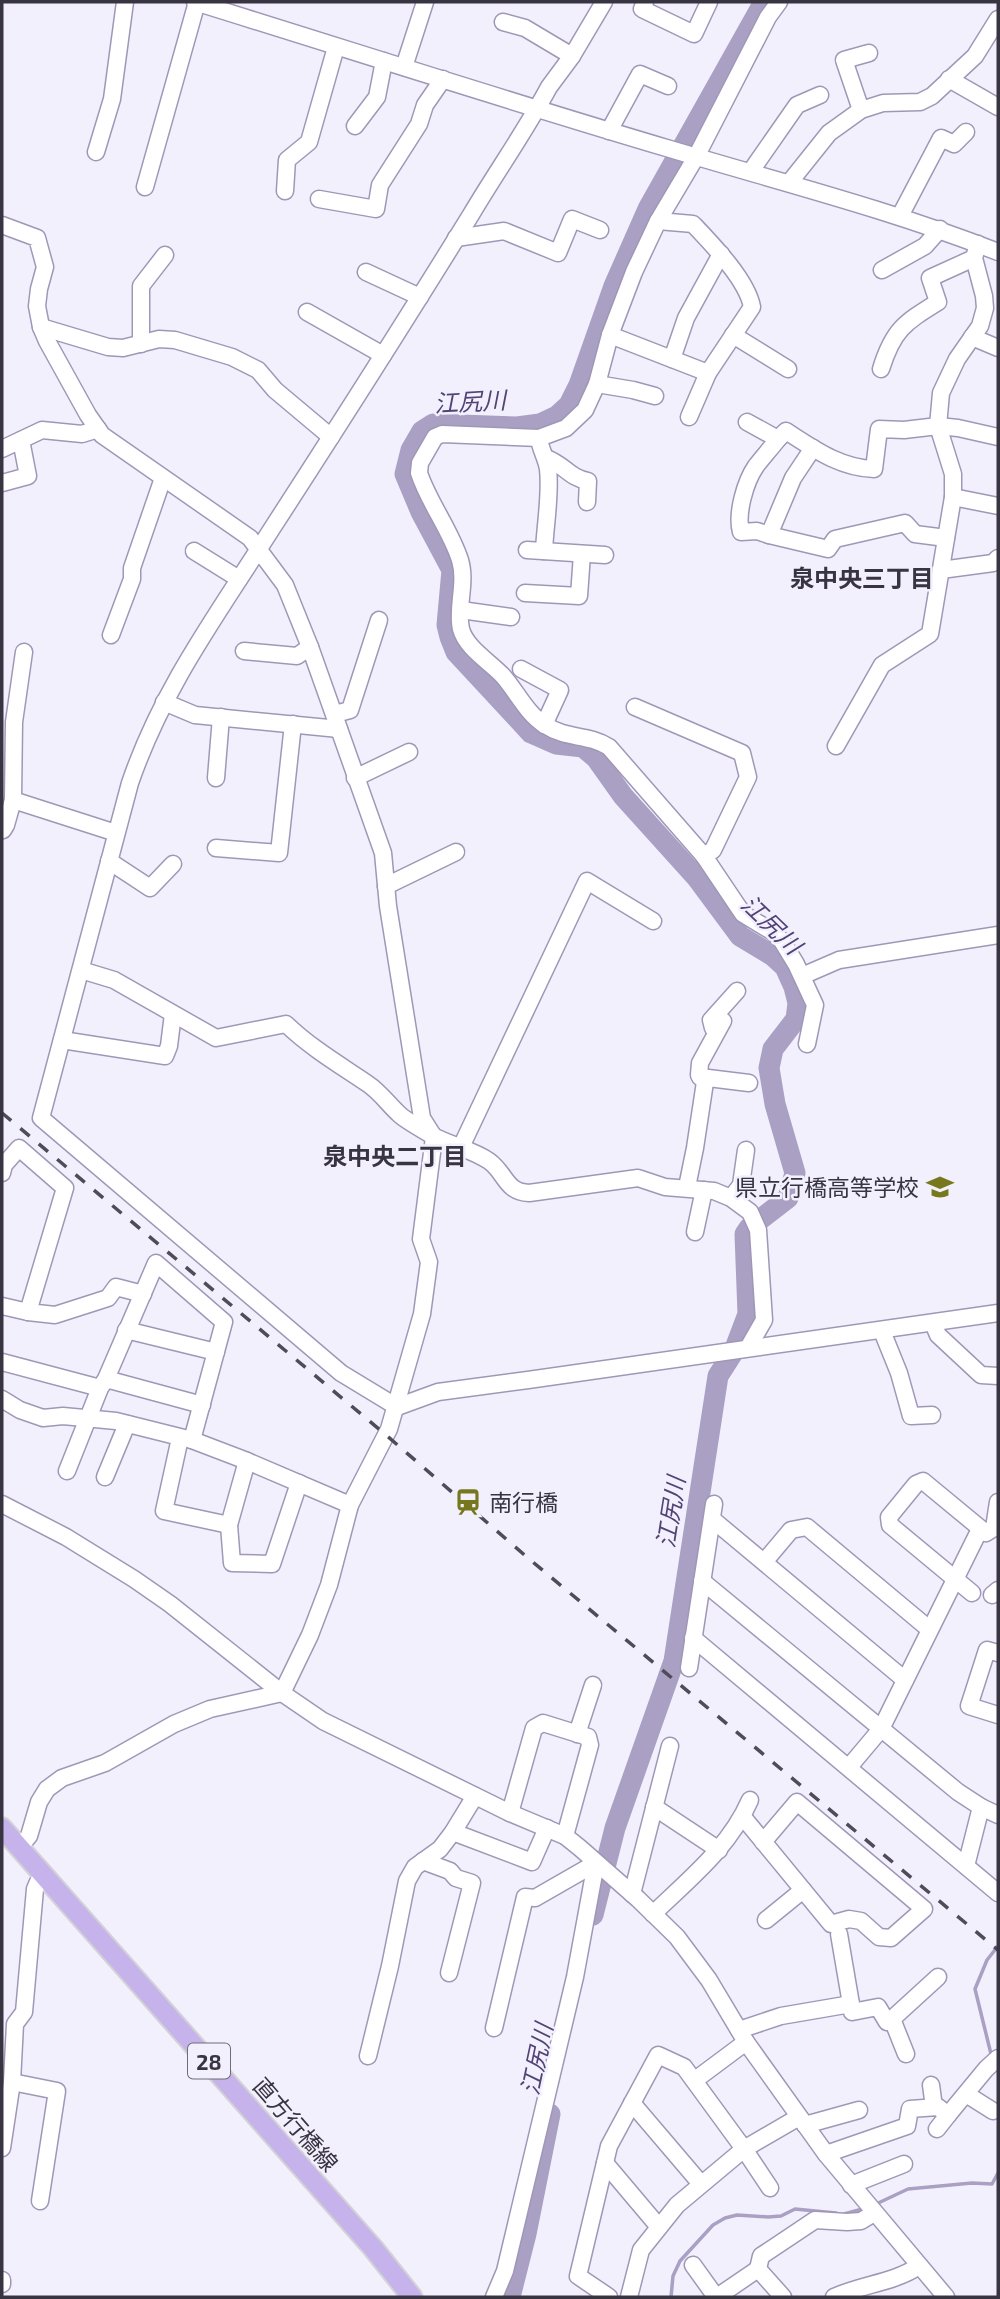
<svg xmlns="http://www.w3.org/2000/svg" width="1000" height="2299" font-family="'Exo 2','Noto Sans JP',sans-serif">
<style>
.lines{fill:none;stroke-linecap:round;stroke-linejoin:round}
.stream{stroke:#aaa0c4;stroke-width:3.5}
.river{stroke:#aaa0c4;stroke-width:21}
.minor-casing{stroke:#a097b7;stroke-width:19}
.major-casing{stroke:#d3d2d5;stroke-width:23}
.minor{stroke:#fff;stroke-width:16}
.major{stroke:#c6b3eb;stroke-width:19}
.rail{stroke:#4f4b59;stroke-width:3.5;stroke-dasharray:12 12;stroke-linecap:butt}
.labels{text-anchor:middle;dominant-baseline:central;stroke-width:5;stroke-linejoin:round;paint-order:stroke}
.shield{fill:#f3f0fe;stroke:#706c7a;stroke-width:2}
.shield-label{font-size:21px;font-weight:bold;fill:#383442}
.poi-label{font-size:23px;fill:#383442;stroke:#f3f0fe;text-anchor:end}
.street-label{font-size:23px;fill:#383442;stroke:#f3f0fe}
.water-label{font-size:24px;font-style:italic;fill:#534375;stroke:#f3f0fe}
.neighbourhood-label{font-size:24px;font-weight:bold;fill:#383442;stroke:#f3f0fe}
</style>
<rect width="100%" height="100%" fill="#f3f0fe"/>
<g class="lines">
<g class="stream">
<polyline points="992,2058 975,1989 987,1960 998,1946"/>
<polyline points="874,2205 908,2189 972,2183 992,2184 998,2173"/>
<polyline points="844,2214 866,2208"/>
<polyline points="671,2297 673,2276 680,2261 713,2225 725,2218 737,2215 768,2217 781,2216 795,2209 836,2213"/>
</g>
<g class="river">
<polyline points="593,1915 615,1828 674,1661 718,1376 734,1351 748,1314 745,1234 749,1228 788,1198 795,1173 775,1104 769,1068 773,1049 796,1019 798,1003 794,987 785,967 773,956 740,936 697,878 623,796 596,758 583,747 556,744 531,733 456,652 450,637 447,625 452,570 421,512 405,474 411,450 422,431 433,424 517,427 540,424 557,416 569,405 579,385 614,286 648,209 764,2"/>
<polyline points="510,2297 526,2234 550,2114"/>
</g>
<defs>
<g id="minor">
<path d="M 195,2 C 353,51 511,102 670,149 C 780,182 891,210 998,252"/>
<polyline points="645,2 642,9 694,34 709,2"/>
<polyline points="503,22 525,28 572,56"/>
<polyline points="404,67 425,2"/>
<polyline points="949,79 998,107"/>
<polyline points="861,110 844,60 869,53"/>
<polyline points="355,126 377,97 384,61"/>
<polyline points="609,131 640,74 668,86"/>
<polyline points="96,152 112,99 125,2"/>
<polyline points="751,171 797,105 820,95"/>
<polyline points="789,183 829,133 861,110 883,103 920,102 932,96 975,56 998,19"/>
<polyline points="145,187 197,2"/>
<polyline points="285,191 287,160 309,142 336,47"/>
<polyline points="319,199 376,209 380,185 419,124 425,105 443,79"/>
<polyline points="900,216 941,138 954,144 966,132"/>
<polyline points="2,225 37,238 45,267 39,289 37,306 41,327 47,341 88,415 102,435 250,538 285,585 310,647 383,853 388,906 422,1118 434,1137 421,1239 429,1262 422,1314 389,1429 350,1505 329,1585 310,1635 282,1693"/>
<polyline points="456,238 504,231 558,253 572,219 600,230"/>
<polyline points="882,270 925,246 940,229"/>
<polyline points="366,272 420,297"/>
<polyline points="307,312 383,355"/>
<polyline points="41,327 108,347 123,348 159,339 175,340 232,357 258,370 275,390 331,437"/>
<path d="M 610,335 L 708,373 L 752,307 C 747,280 712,244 693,224 L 658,221"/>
<polyline points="733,335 788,369"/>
<polyline points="972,337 998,348"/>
<polyline points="141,344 141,286 165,255"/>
<polyline points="672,359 686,318 721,254"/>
<path d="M 881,369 C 893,330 904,323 938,302 L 930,278 L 974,258"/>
<polyline points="597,384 633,390 655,396"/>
<polyline points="689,417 708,373"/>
<path d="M 747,422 L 778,439 L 786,431 C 814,449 840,468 874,469 L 879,429 L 904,430 L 938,426 L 958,428 L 998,437"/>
<path d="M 539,438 C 540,449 546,457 548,469 C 551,494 545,526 544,551"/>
<polyline points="813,448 793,478 769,535 828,549 835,539 905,523 915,534 946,538"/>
<polyline points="2,449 42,430 82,434 98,429"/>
<path d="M 546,458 C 565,465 568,477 588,481 L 587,502"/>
<polyline points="2,483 28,476 21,440"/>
<polyline points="953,497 998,506"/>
<path d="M 769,535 L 757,531 L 741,532 C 736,514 745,482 756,466 C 763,457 771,448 778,439"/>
<polyline points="527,550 605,555"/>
<polyline points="194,551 239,579"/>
<polyline points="941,570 993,563 998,558"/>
<polyline points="525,593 579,596 582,554"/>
<polyline points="461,610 511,617"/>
<polyline points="111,635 132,579 132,568 163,478"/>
<polyline points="244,651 297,656 310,647"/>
<polyline points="521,669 560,690 544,725"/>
<polyline points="164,702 195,715 339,729"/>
<polyline points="635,707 742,753 748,777 713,850 704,856 743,914 773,932 782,941 796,964 815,1005 807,1044"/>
<polyline points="335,714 350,710 379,620"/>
<polyline points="836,746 882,665 930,634 953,497 953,474 938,426 941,393 957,359 980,326 985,308 984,296 974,258 978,244"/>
<polyline points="216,778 221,717"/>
<polyline points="355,778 409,752"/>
<polyline points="13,800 14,722 24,652"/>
<polyline points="3,830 6,825 13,800 116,833"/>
<polyline points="216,848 279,853 293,724"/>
<path d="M 704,856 L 609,747 C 586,733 568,740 545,725 C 527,714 517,692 503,676 C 490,662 466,648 461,629 C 456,608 467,583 460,560 C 450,529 429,503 419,473 L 420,463 L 435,437 L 442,434 L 539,438 L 566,428 L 585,410 L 597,384 L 610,335 L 634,272 L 658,221 L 696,157 L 768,17 L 779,2"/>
<polyline points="109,861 150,888 173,864"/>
<polyline points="386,886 456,852"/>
<path d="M 81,970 L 114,980 L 216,1038 L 286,1024 C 311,1048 340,1065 368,1084 C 380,1092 389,1105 399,1114 C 404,1119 428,1133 435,1137 C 453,1146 473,1150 489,1161 C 506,1173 505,1192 529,1193 L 638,1178 L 665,1187 L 714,1191 L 731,1198 L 750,1212 L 758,1230 L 764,1320 L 748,1348"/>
<polyline points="802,976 839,960 998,935"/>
<polyline points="713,1028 711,1020 737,991"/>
<polyline points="62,1040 165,1056 169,1046 173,1014"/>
<polyline points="700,1077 749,1083"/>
<polyline points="461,1147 587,881 653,921"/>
<polyline points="2,1173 4,1165 19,1148 65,1188 28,1312 55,1315 108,1298 116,1287 143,1294"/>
<polyline points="687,1187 695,1148 705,1082 699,1075 700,1063 723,1021"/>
<polyline points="731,1198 741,1185 746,1150"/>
<polyline points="695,1232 704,1190"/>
<polyline points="2,1306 28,1312"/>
<polyline points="933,1323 938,1335 981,1375 998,1376"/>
<polyline points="126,1330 216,1352"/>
<polyline points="882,1331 899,1373 911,1416 932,1415"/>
<polyline points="2,1362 100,1388"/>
<polyline points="106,1379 202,1405"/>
<polyline points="2,1399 20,1410 43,1418 63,1416 116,1421 192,1440 247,1461 350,1505"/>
<path d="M 397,1407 L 341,1373 L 41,1118 L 130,783 C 163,687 217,615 271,530 C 339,425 406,320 472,213 C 497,171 526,130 549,87 L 572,56 L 604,2"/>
<polyline points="397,1407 438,1392 528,1380 998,1313"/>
<polyline points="180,1438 164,1511 229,1525"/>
<polyline points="247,1461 229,1525 232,1563 272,1564 299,1483"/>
<polyline points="67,1471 100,1388 106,1379 156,1263 224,1322 192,1440"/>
<polyline points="105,1477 127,1424"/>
<polyline points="2,1504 66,1537 134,1579 170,1604 282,1693 323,1721 510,1813 565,1836 580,1848 638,1899 677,1937 709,1980 746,2042 826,2154 946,2297"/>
<polyline points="712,1519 905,1680"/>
<polyline points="764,1562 791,1530 807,1527 929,1629"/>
<polyline points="702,1581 958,1792 981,1807 998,1815"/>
<polyline points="972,1593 890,1525 889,1517 916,1484 923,1481 986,1533 994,1528 998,1502"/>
<polyline points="992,1595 998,1590"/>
<polyline points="693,1638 998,1893"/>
<polyline points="998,1653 987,1650 969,1706 998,1715"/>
<polyline points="689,1668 714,1504"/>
<polyline points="577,1734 593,1685"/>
<polyline points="849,1767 881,1729 980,1529"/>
<polyline points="654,1807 719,1850"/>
<polyline points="510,1813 534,1728 543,1723 588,1737 590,1745 565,1836"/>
<polyline points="743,1817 831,1924 849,1919 861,1921 879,1937 891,1938 924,1909 797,1802 763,1842"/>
<polyline points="453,1832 532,1862 547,1828"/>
<polyline points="19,1848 29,1836 39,1802 47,1789 62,1778 105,1763 174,1724 210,1709 282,1693"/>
<polyline points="423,1861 450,1871 456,1878 472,1883 449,1973"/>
<polyline points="966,1866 981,1807"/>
<polyline points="632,1894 670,1746"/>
<path d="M 653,1914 C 689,1879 729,1848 750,1800"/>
<polyline points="766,1920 803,1890"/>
<polyline points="839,1934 851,2004"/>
<polyline points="892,2019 938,1977"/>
<polyline points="494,2028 525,1897 535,1898 596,1863"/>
<polyline points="739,2030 781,2016 851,2004 852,2012 878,2007 887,2022 892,2019 906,2054"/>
<polyline points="368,2056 390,1966 407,1881 415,1867 440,1849 453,1832 475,1796"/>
<polyline points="695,2080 746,2042"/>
<polyline points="12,2082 57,2091 40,2201"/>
<polyline points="931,2085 934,2107"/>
<polyline points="966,2094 993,2111"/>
<polyline points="632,2103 701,2184"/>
<polyline points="805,2125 859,2110"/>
<polyline points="937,2129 948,2115"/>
<polyline points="2,2148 12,2082 15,2024 24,2012 35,1889 38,1882 44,1875"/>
<polyline points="826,2154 907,2126 910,2109 938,2107 948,2115 986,2069 998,2058"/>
<polyline points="605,2163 659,2227"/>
<polyline points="851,2185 904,2164"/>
<polyline points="693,2265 716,2297"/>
<polyline points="2,2280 2,2284"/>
<polyline points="494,2297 505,2271 575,1977 596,1863"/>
<polyline points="609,2297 578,2276 609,2146 658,2055 684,2067 744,2149 770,2188"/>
<polyline points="629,2297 641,2250 677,2205 744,2149 799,2117"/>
<polyline points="717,2297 758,2269"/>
<polyline points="783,2297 758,2269 761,2256 815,2220 847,2222 861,2221 874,2213"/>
<path d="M 834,2297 C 863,2284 893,2283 919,2266"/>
</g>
<polyline id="major" points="2,1828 373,2248 412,2297"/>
</defs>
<use href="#minor" class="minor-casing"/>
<use href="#major" class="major-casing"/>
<use href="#minor" class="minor"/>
<use href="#major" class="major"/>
<polyline class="rail" points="2,1113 386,1435 528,1558 998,1950"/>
</g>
<defs>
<symbol id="school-bare" viewBox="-9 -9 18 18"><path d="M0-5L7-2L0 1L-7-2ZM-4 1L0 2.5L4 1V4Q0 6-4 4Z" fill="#77771e" stroke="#f3f0fe" stroke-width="2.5" paint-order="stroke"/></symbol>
<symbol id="station-bare" viewBox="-9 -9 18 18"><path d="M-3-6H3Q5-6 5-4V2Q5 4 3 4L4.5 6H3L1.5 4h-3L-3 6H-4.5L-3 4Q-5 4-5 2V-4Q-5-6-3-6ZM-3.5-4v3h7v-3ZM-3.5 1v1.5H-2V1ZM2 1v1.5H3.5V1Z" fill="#77771e" stroke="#f3f0fe" stroke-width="2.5" paint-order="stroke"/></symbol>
</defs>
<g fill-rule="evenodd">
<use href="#school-bare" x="921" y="1168" width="38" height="38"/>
<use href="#station-bare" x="449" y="1483" width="38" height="38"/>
</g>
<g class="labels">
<rect class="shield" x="188" y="2043.5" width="42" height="35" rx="5"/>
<g class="shield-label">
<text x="209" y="2061">28</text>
</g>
<g class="poi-label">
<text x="919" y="1187">県立行橋高等学校</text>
<text x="489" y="1502" text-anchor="start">南行橋</text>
</g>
<g class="street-label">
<text transform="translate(296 2124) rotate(49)">直方行橋線</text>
</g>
<g class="water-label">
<text transform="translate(470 401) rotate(-3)">江尻川</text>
<text transform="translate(772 924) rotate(44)">江尻川</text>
<text transform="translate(670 1512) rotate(-81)">江尻川</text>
<text transform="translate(536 2059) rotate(-78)">江尻川</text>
</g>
<g class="neighbourhood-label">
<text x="862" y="577">泉中央三丁目</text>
<text x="395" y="1155">泉中央二丁目</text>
</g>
</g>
<rect width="1000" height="2299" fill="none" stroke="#383442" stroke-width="7"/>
</svg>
